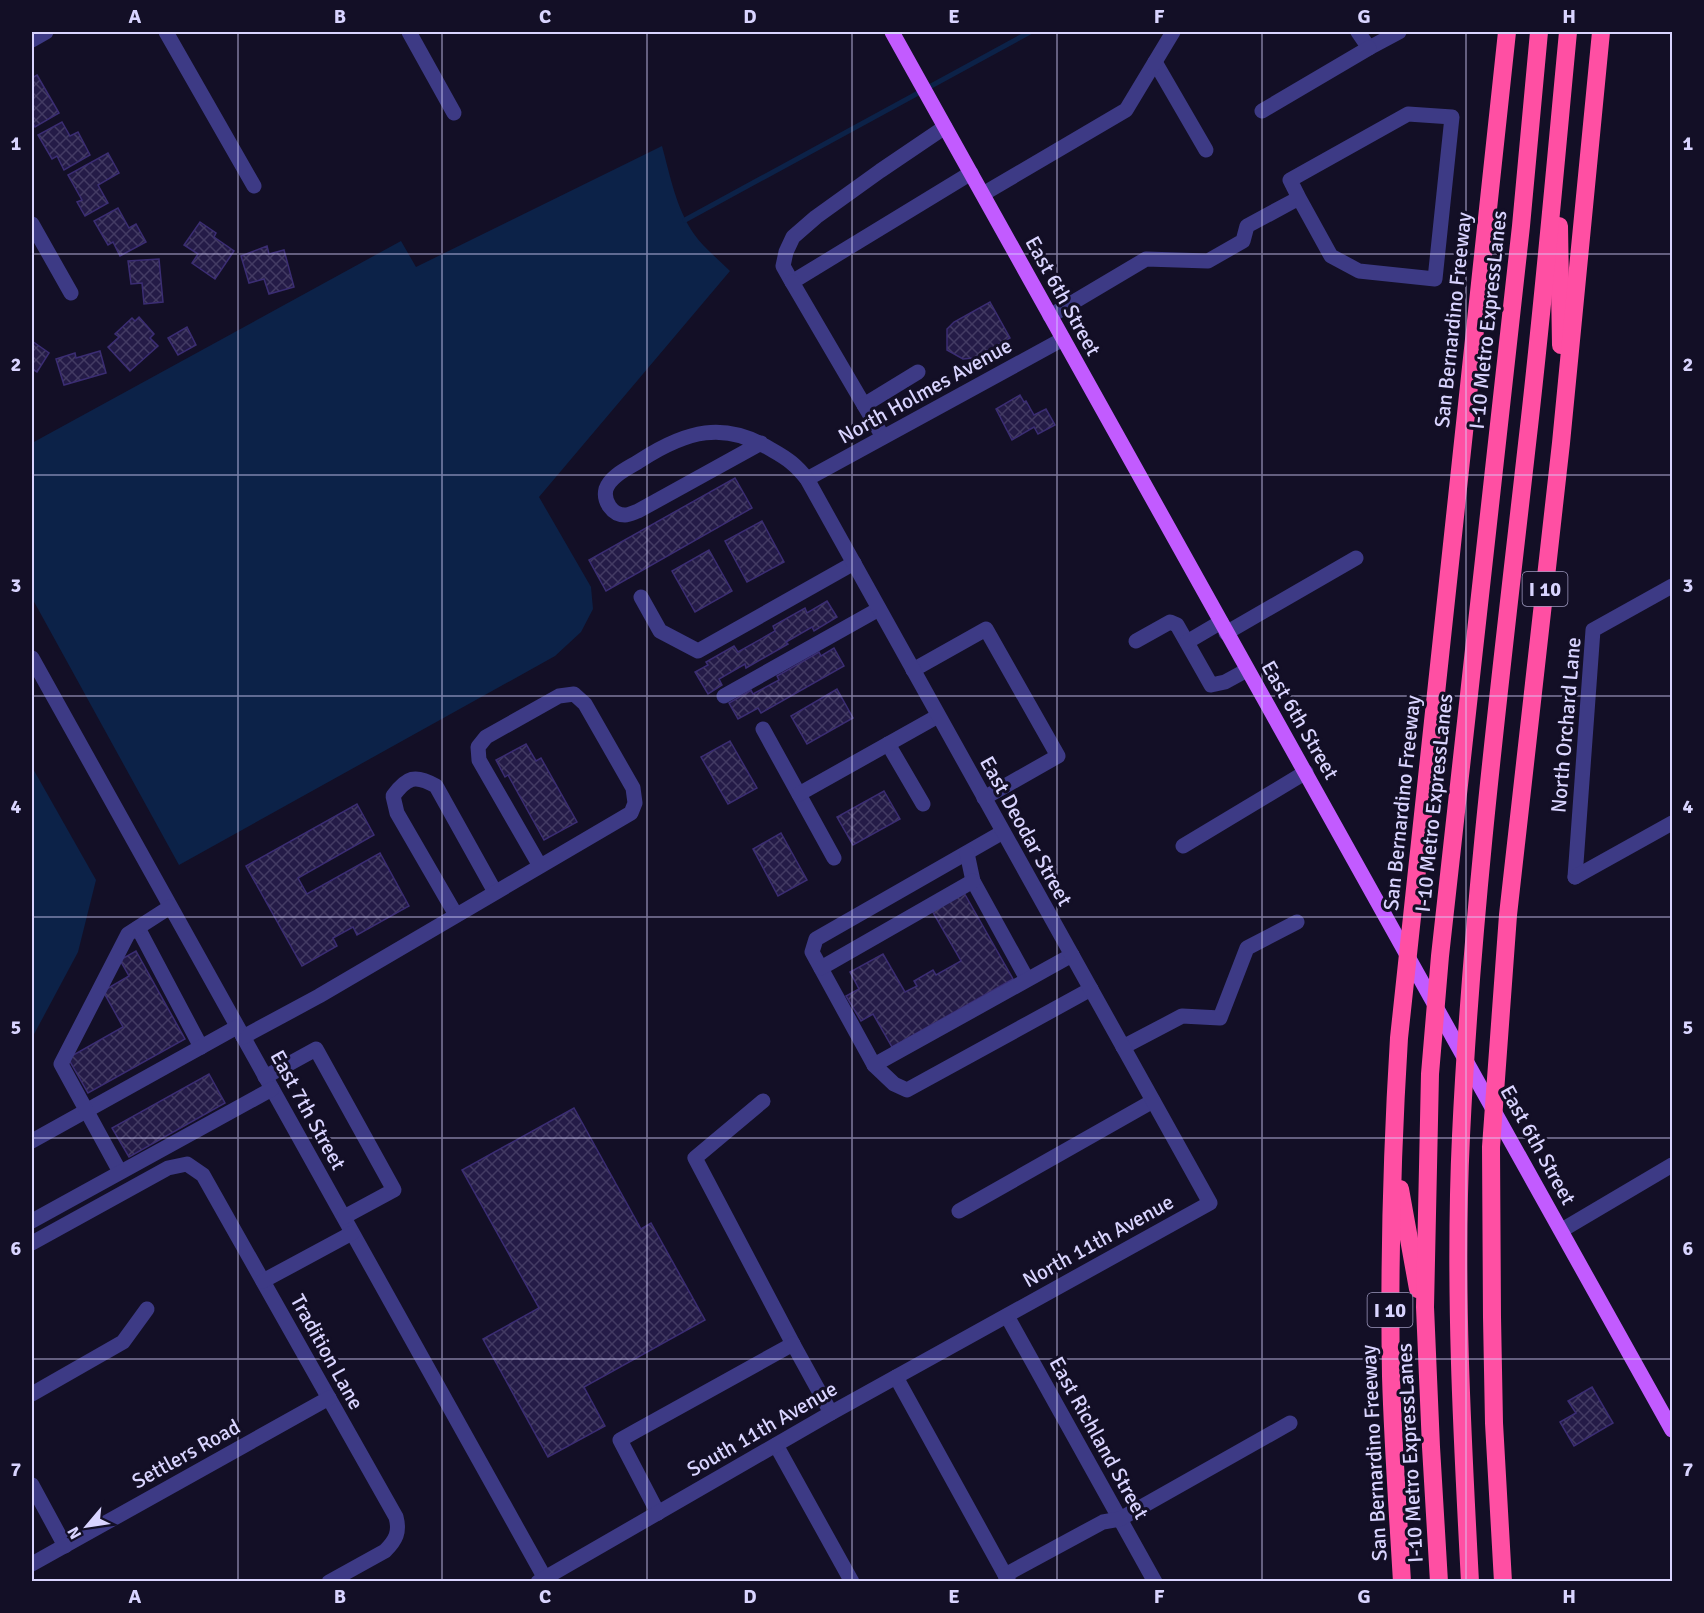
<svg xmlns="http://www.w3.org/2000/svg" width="1704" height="1613" font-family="Signika,sans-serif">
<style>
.water{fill:#0c2248}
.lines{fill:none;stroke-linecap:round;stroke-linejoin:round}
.stream{stroke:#0c2248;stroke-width:5}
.building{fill:url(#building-cross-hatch);stroke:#3b2d73;stroke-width:1.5}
.minor{stroke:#3d3a85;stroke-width:15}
.major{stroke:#c25bff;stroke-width:15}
.highway{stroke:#ff4fa3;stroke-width:18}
.grid{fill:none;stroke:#d9d4ff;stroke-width:1.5;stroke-opacity:0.55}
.labels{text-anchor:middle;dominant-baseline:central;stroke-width:6;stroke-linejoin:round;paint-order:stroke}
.shield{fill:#130f26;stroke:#9e99be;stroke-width:1.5}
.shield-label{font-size:20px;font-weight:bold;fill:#d9d4ff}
.street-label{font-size:21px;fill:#d9d4ff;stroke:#130f26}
.neatline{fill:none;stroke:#d9d4ff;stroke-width:2}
.grid-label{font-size:20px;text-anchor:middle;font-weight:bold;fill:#d9d4ff}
</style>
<defs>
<pattern id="building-cross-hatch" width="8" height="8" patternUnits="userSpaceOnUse" patternTransform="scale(1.5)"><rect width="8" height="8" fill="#241b47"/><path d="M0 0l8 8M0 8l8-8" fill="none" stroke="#433b63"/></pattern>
</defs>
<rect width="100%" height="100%" fill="#130f26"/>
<g class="water">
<path d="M 662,146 C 670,175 676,208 694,234 C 704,248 718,259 730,271 L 539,497 L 591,587 L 593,609 L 581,632 L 555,656 L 179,865 L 32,598 L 32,443 L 401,241 L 416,267 Z"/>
<polygon points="32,767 96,880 78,952 32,1038"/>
</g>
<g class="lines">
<polyline class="stream" points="685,220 1030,32"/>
</g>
<g class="building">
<polygon points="37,75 59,113 35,127 32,121 32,78"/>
<polygon points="62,122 70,136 78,132 90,155 64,170 57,156 52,159 38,135"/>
<polygon points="108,153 119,173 98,185 108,203 85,216 77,202 82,200 68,175"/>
<polygon points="118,208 129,228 136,224 146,242 120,256 113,242 108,245 94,221"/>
<polygon points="200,222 216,233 214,237 234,251 215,279 192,263 198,254 184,245"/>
<polygon points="267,246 269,254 284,250 294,287 269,294 264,279 249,283 241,256"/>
<polygon points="159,259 163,302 144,304 142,283 131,284 128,261"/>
<polygon points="990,302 1010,338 974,358 963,359 947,350 947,329 954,322"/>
<polygon points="139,317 154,334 150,338 158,346 130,371 108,347 119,337 115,334 132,318 135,321"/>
<polygon points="187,327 196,345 178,355 168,338"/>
<polygon points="32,341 49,353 37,372 32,369"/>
<polygon points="100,351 106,373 64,385 56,359 75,353 76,358"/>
<polygon points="1020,395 1024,402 1026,401 1034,415 1046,409 1055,425 1038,434 1034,427 1012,440 996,409"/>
<polygon points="735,478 752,508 606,591 589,560"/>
<polygon points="762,521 784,562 747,582 725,541"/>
<polygon points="709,550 732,591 695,612 672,571"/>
<polygon points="827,601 837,617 814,631 812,627 786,642 788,644 746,668 745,664 719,679 722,685 708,694 695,672 708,665 706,662 734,646 738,652 775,631 773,626 805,608 807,613"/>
<polygon points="834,648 844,666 761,713 758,708 738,719 729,703 751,690 753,694 779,680 777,676 819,652 821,656"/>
<polygon points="837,689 853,718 807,744 791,716"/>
<polygon points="730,741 757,788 728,804 701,757"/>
<polygon points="526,744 536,761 541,758 577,822 544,840 508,775 505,777 496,760"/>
<polygon points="884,791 900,819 853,845 837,817"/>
<polygon points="357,804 374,835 298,878 307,894 380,853 409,906 357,935 353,927 333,938 337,946 302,966 246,866"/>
<polygon points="781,833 807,880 778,896 753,849"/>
<polygon points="963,891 1013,979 892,1047 873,1014 861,1021 846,996 859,989 850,972 883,954 905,992 917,986 914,981 933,970 936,975 961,961 931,909"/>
<polygon points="136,951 185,1039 88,1093 68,1058 123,1027 103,991 129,976 120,960"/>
<polygon points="209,1074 225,1103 129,1157 112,1128"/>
<polygon points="574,1108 641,1229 651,1223 705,1320 584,1387 605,1426 548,1457 483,1339 539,1308 462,1170"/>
<polygon points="1592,1387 1613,1423 1574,1446 1560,1422 1576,1413 1568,1401"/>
</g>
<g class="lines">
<g class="minor">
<polyline points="166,32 254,186"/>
<polyline points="409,32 454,113"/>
<polyline points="1358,32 1369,48 1399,32"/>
<polyline points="32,40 46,32"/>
<polyline points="1155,62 1206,150"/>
<polyline points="1262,111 1369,48"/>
<polyline points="945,127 880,171 816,217 793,237 786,252 783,266 792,282 971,173"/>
<polyline points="983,194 1126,110 1173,32"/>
<polyline points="32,224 71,293"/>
<polyline points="792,282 864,405 918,372"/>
<polyline points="1050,316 1146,259 1208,261 1243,241 1247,226 1299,198 1331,256 1359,271 1435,279 1452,117 1408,114 1290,180 1299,198"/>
<polyline points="864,405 883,437"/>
<polyline points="807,479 1063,339"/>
<polyline points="641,597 660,631 698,651 854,563"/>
<polyline points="1226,633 1356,558"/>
<polyline points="1136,641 1170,622 1177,625 1211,685 1225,682 1247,670"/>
<polyline points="1187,642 1221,622"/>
<polyline points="32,658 547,1582"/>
<polyline points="913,670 986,629 1058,756 984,798"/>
<polyline points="724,696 879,609"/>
<polyline points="763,729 834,858"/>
<polyline points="888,744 923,804"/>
<polyline points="799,794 938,716"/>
<polyline points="1003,832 816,939 812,952 874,1065 894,1084 907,1090 1091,989"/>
<polyline points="1183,846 1306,772"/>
<polyline points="967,853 973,881 1027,979"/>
<polyline points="1575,877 1593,630 1672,586"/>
<polyline points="1575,877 1672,823"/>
<path d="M 456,915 L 397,813 L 393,796 C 407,777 415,774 436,786 L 495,892"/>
<polyline points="138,928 201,1047"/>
<polyline points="821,968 973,881"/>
<polyline points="243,1037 319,996 631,813 635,803 633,788 585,704 574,694 559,696 486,737 478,747 479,760 540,866"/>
<polyline points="1123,1047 1182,1016 1220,1018 1247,948 1297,922"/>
<polyline points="874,1065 1072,955"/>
<polyline points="265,1077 316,1049 394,1190 344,1217"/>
<polyline points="763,1101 695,1158 793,1344"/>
<polyline points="32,1141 237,1027"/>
<polyline points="120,1172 61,1064 128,934 170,907"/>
<polyline points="959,1211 1153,1101"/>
<polyline points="32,1221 272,1089"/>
<polyline points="1562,1230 1672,1165"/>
<path d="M 32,1243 L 168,1168 L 187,1164 L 203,1175 L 396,1517 C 400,1532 396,1540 385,1551 L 329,1582"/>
<polyline points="263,1281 352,1233"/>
<polyline points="1007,1316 1155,1582"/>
<polyline points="896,1377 1009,1582"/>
<polyline points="32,1394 123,1342 147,1309"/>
<polyline points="776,1445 852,1582"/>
<polyline points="32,1485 65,1546"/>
<polyline points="658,1513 620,1440 636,1431 793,1344 831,1413"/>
<polyline points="32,1564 329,1398"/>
<polyline points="1005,1575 1103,1522 1120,1519 1290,1423"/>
<path d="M 538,1582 L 831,1413 L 1210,1203 L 807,479 C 796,465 788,459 772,450 C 724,420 686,431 641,460 C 629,468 611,475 606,489 C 603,501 612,515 625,515 C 629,515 635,512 638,511 L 761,443"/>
</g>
<polyline class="major" points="892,32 1672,1430"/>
<g class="highway">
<polyline points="1559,226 1561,345"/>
<polyline points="1400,1189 1418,1289"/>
<path d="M 1402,1582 C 1398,1513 1393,1445 1391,1376 C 1389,1263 1392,1151 1399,1038 L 1507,32"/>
<polyline points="1439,1582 1431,1447 1425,1307 1430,1074 1440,956 1521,226 1539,32"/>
<path d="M 1470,1582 C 1462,1433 1454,1285 1461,1136 C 1472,904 1501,674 1527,444 C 1543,307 1555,169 1568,32"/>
<polyline points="1503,1582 1494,1423 1492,1317 1491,1147 1508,915 1561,443 1601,32"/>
</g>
</g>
<path class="grid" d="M 238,32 L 238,1582M 442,32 L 442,1582M 647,32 L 647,1582M 852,32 L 852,1582M 1057,32 L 1057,1582M 1262,32 L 1262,1582M 1466,32 L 1466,1582M 32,254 L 1672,254M 32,475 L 1672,475M 32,696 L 1672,696M 32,917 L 1672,917M 32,1138 L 1672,1138M 32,1359 L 1672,1359"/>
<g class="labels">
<g class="shield">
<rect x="1522.5" y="572" width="45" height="34" rx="4.5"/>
<rect x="1367.5" y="1293" width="45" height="34" rx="4.5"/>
</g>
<g class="shield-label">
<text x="1545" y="589">I 10</text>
<text x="1390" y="1310">I 10</text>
</g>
<g class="street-label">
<text transform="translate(1063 296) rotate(61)">East 6th Street</text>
<text transform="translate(1453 320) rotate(-84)">San Bernardino Freeway</text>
<text transform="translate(1488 320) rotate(-84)">I-10 Metro ExpressLanes</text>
<text transform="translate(925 391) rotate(-29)">North Holmes Avenue</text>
<text transform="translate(1300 720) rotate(60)">East 6th Street</text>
<text transform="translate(1566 725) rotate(-85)">North Orchard Lane</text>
<text transform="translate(1402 803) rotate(-84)">San Bernardino Freeway</text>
<text transform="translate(1434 803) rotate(-84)">I-10 Metro ExpressLanes</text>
<text transform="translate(1026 831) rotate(61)">East Deodar Street</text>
<text transform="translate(308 1110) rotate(61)">East 7th Street</text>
<text transform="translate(1538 1145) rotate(61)">East 6th Street</text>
<text transform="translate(1098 1241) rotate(-29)">North 11th Avenue</text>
<text transform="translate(327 1352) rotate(61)">Tradition Lane</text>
<text transform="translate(762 1429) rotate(-30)">South 11th Avenue</text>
<text transform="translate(1099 1438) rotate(61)">East Richland Street</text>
<text transform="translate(1374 1453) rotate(-93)">San Bernardino Freeway</text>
<text transform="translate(1410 1453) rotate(-93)">I-10 Metro ExpressLanes</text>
<text transform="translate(186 1454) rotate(-29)">Settlers Road</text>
</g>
</g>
<rect width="1704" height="1613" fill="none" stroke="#130f26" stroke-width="66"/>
<g transform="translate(87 1526) rotate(241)" stroke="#130f26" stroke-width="4.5" paint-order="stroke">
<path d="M0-4.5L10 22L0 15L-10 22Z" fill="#d9d4ff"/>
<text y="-9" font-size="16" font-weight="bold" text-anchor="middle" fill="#d9d4ff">N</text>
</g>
<rect x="33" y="33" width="1638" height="1547" class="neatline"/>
<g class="grid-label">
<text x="135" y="23">A</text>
<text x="340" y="23">B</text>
<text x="545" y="23">C</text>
<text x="750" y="23">D</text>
<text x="954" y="23">E</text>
<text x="1159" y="23">F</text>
<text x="1364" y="23">G</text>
<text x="1569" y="23">H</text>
<text x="16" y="150">1</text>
<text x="1688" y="150">1</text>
<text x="16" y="371">2</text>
<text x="1688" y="371">2</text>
<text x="16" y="592">3</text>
<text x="1688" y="592">3</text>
<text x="16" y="813">4</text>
<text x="1688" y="813">4</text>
<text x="16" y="1034">5</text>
<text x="1688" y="1034">5</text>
<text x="16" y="1255">6</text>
<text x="1688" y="1255">6</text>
<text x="16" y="1476">7</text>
<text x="1688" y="1476">7</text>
<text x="135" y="1603">A</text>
<text x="340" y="1603">B</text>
<text x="545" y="1603">C</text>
<text x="750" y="1603">D</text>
<text x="954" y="1603">E</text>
<text x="1159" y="1603">F</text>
<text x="1364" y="1603">G</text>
<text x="1569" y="1603">H</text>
</g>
</svg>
